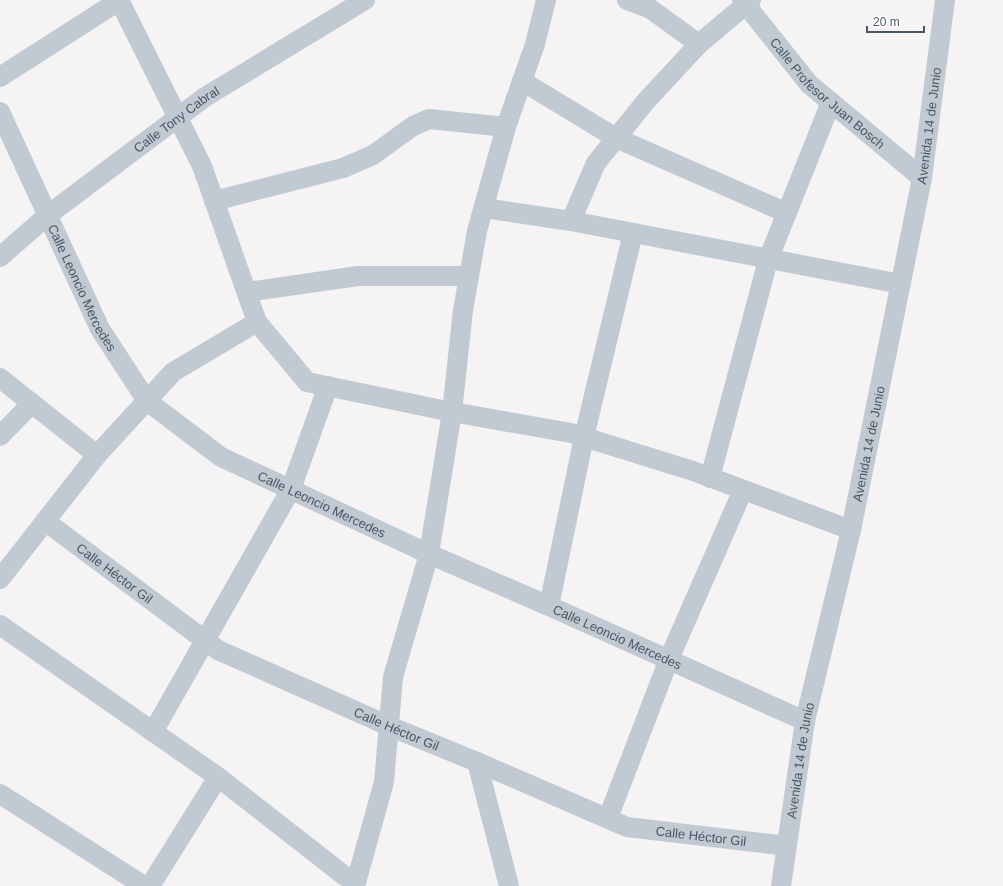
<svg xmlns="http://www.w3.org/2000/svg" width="1003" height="886" font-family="Arial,sans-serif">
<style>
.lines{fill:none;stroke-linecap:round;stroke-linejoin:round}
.minor{stroke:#c1cad2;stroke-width:20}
.labels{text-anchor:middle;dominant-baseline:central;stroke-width:4;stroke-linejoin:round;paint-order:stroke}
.street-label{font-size:13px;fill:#4a5661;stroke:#fff}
</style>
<rect width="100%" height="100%" fill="#f5f3f3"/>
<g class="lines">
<g class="minor">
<polyline points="119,0 202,166 257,322 307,382 452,412 571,433 693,471 851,530"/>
<polyline points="627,0 649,8 699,44"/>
<path id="s1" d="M 742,0 L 809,84 L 922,178"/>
<polyline points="0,77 120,0"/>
<polyline points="522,81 616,138 787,213"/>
<path id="s2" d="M 0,112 L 100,329 L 147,401 L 221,457 L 429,554 L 549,606 L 805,721"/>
<polyline points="214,201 343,168 373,155 413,126 429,119 506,127"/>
<polyline points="484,208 571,221 901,284"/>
<polyline points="571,221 596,163 646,101 699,44 751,0"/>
<path id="s3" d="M 0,257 L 48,215 L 205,97 L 365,0"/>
<polyline points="247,292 358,276 469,276"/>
<polyline points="0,378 97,455"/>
<polyline points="0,436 32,403"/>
<polyline points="710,478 768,260 831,102"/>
<path id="s4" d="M 45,521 L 218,650 L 389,726 L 477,762 L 627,827 L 787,846"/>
<polyline points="0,579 97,455 173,372 257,322"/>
<polyline points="549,606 584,437 633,233"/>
<polyline points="0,625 218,777 355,884"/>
<polyline points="153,732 291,489 328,386"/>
<polyline points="477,762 509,886"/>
<polyline points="0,794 144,886"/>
<polyline points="608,818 669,659 743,490"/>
<polyline points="150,886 218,777"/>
<polyline points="355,886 384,782 393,677 429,554 452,412 463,310 477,231 506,127 535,44 546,0"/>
<path id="s5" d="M 781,886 L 805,721 L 851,530 L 922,178 L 945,0"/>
</g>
</g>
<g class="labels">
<g class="street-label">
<text stroke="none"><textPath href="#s1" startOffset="127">Calle Profesor Juan Bosch</textPath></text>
<text stroke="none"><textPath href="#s3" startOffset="224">Calle Tony Cabral</textPath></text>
<text stroke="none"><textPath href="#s5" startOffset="775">Avenida 14 de Junio</textPath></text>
<text stroke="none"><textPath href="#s2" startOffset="194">Calle Leoncio Mercedes</textPath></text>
<text stroke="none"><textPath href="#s5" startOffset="451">Avenida 14 de Junio</textPath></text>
<text stroke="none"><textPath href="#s2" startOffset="529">Calle Leoncio Mercedes</textPath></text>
<text stroke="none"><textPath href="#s4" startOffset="87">Calle Héctor Gil</textPath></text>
<text stroke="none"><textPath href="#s2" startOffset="853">Calle Leoncio Mercedes</textPath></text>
<text stroke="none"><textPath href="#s4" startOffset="411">Calle Héctor Gil</textPath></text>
<text stroke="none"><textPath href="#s5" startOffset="127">Avenida 14 de Junio</textPath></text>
<text stroke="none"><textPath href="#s4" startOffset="736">Calle Héctor Gil</textPath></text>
</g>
</g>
<path d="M867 26v6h57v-6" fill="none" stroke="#4a5661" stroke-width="2"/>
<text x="873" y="26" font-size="12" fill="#4a5661" stroke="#ffffff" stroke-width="3" paint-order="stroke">20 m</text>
</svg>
